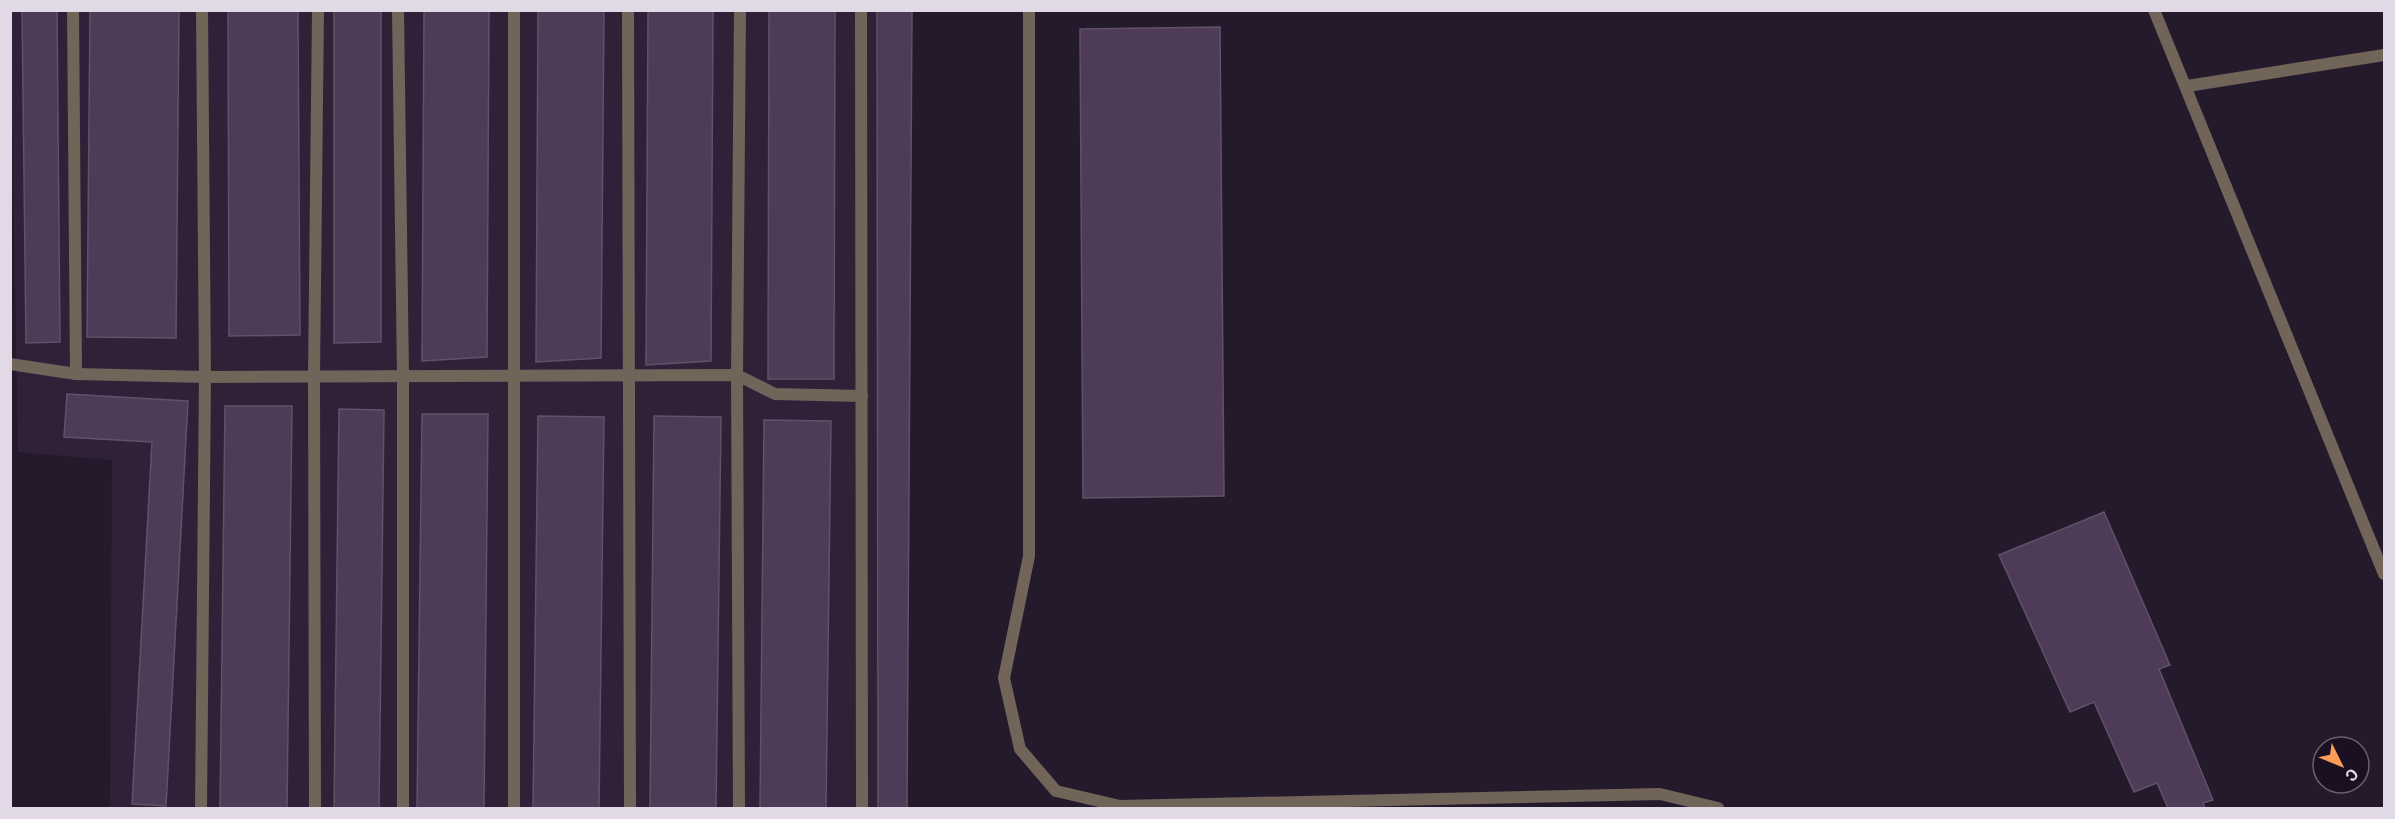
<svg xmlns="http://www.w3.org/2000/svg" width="2395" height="819" font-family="Roboto,sans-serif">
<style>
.built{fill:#302139}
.building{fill:#4d3b57;stroke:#605268;stroke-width:1.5}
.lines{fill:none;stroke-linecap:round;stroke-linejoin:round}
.service{stroke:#716459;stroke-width:12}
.minor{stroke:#716459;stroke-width:12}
</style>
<rect width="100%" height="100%" fill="#25192c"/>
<polygon class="built" points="10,11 902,11 907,808 110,808 112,460 18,452"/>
<g class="building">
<polygon points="22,10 57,10 60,342 26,343"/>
<polygon points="90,10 179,10 176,338 87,337"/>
<polygon points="228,10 298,10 300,335 229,336"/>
<polygon points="334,10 381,10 381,342 334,343"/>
<polygon points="424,10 489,10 487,357 422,361"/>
<polygon points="538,10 604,10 601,358 536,362"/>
<polygon points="648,10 713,10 711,361 646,365"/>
<polygon points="769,10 835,10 834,379 768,379"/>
<polygon points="877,10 912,10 907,808 878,808"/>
<polygon points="1220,27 1224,496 1083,498 1080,29"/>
<polygon points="67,394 188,401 166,806 132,804 152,442 64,437"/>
<polygon points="225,406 292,406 287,808 220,808"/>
<polygon points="339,409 384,410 379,808 334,808"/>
<polygon points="422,414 488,414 484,808 417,808"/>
<polygon points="538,416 604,417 599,808 533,808"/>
<polygon points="654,416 721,417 716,808 650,808"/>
<polygon points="764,420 831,421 826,808 760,808"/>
<polygon points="2104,512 2170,665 2159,669 2213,800 2203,803 2205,808 2168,808 2157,783 2134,792 2094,702 2070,712 1999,555"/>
</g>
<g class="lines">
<g class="service">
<polyline points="73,10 76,374 205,377 737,375 775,394 862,396"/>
<polyline points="398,10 403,376 403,808"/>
<polyline points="628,10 630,808"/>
<polyline points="861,10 862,808"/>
<polyline points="1029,10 1029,556 1004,678 1020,749 1056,791 1120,806 1660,794 1718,808"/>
<polyline points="2187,86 2384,55"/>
<polyline points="10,364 76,374"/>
<polyline points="201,808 205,377 202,10"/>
<polyline points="315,808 314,376 318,10"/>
<polyline points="514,808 514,10"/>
<polyline points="739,808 737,375 740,10"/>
</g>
<polyline class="minor" points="2154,10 2384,574"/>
</g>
<rect width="2395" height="819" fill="none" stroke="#e1dae6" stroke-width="24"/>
<g transform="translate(2341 765) rotate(133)"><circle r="28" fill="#1b1022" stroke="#6a6170" stroke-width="1.5"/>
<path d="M0-4.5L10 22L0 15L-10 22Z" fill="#fd9c57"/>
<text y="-9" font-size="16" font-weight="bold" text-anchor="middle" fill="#e1dae6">С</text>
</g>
</svg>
